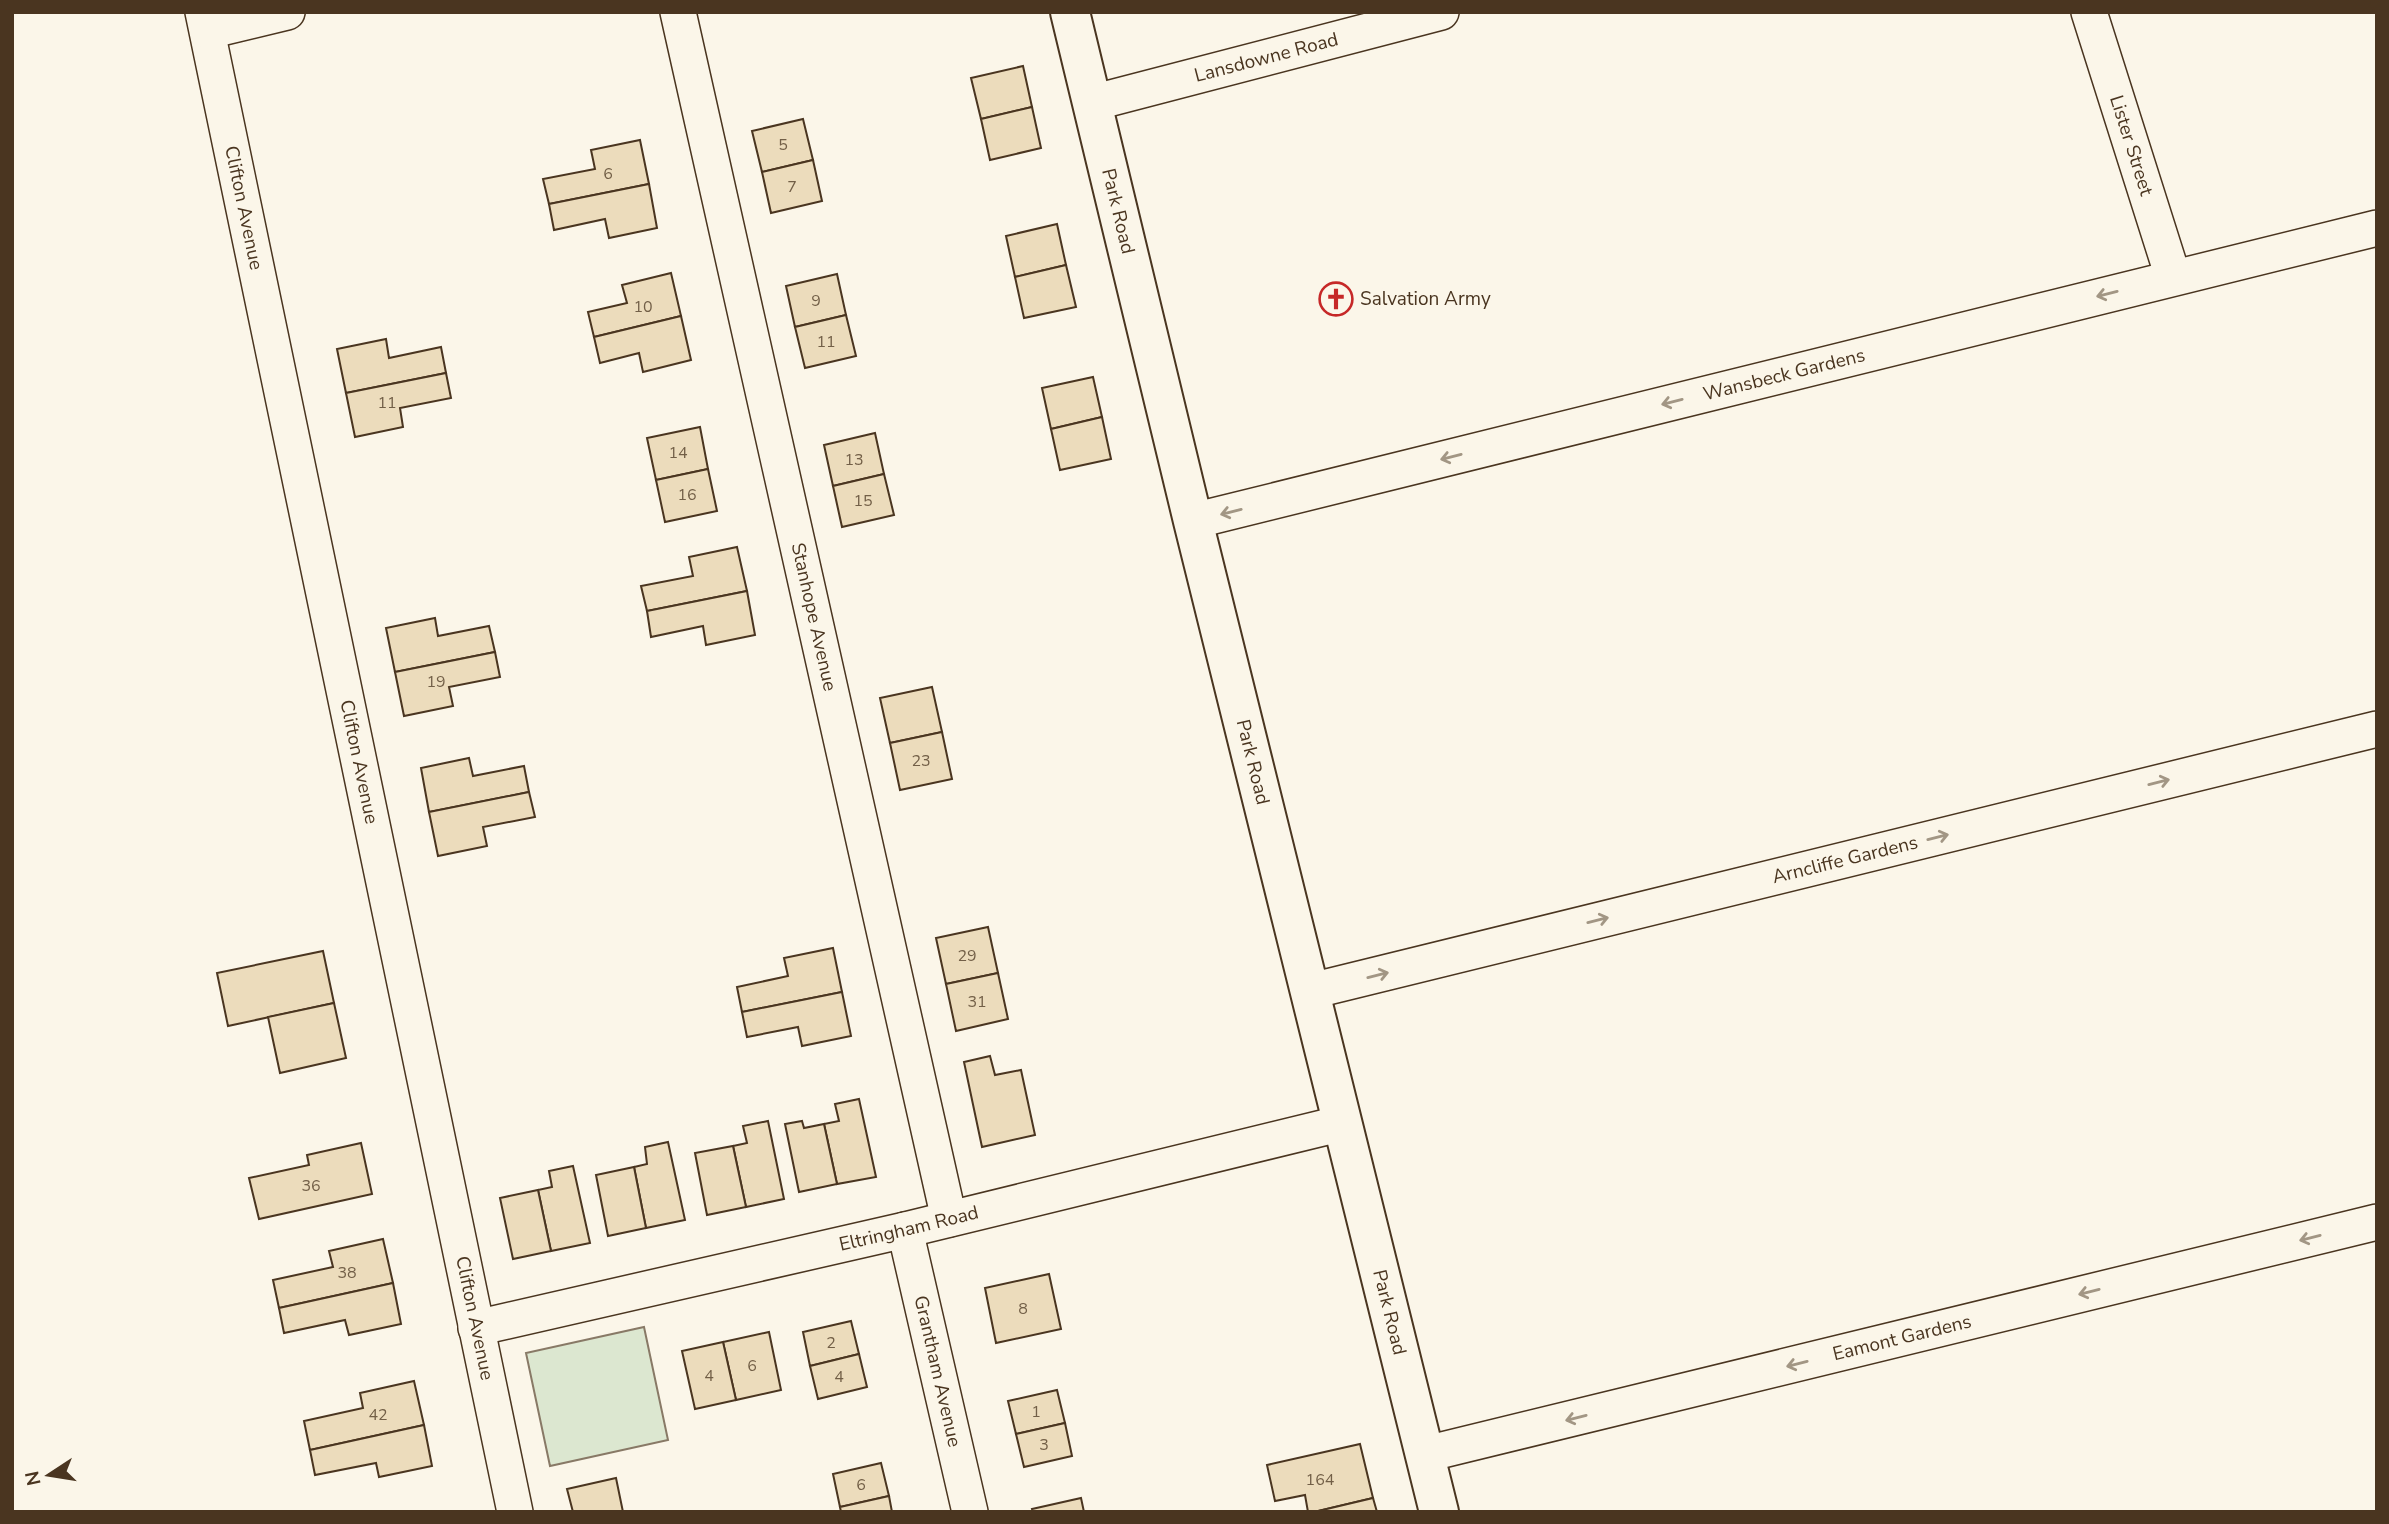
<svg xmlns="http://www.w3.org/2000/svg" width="2389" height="1524" font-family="'Nunito Sans',sans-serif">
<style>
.green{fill:#dce7d0;stroke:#887966;stroke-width:2}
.building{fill:#ecdcbc;stroke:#4a3520;stroke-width:2}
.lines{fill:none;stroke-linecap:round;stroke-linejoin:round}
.street-casing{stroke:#4a3520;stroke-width:38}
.secondary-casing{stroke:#4a3520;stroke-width:42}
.street{stroke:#fbf6e9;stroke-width:35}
.secondary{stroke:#fbf6e9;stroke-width:38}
.oneway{stroke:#a29684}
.labels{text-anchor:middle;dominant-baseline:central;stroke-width:5;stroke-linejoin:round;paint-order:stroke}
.number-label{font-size:16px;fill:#725f47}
.street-label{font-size:19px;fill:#4a3520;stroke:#fbf6e9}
.poi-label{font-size:19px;fill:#4a3520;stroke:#fbf6e9;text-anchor:start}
</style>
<rect width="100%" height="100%" fill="#fbf6e9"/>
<polygon class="green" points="644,1327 668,1440 550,1466 526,1353"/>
<g class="building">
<polygon points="1023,66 1032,107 981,119 971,78"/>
<polygon points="1032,107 1041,148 990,160 981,119"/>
<polygon points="803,119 813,160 762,172 752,131"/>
<polygon points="640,140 649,184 549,204 543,179 595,169 591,150"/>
<polygon points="813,160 822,201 771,213 762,172"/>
<polygon points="649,184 657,228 609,238 605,219 554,230 549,204"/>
<polygon points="1057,224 1066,265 1015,277 1006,236"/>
<polygon points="1066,265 1076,307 1024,318 1015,277"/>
<polygon points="671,273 681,316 594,337 588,312 627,303 622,285"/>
<polygon points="837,274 846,315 795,327 786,286"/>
<polygon points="846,315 856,356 805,368 795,327"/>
<polygon points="681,316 691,360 643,372 639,353 600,363 594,337"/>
<polygon points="386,339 389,358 441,347 446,373 346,393 337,349"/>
<polygon points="446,373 451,398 400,408 403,427 355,437 346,393"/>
<polygon points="1093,377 1102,417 1051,429 1042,388"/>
<polygon points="1102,417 1111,459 1060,470 1051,429"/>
<polygon points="700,427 708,469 656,480 647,438"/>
<polygon points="875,433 884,474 833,486 824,445"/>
<polygon points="708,469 717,511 665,522 656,480"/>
<polygon points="884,474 894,515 842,527 833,486"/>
<polygon points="737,547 747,591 647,611 641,586 693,576 689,557"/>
<polygon points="747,591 755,635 706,645 703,626 651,637 647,611"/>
<polygon points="435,618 438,636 489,626 495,652 395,672 386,628"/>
<polygon points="495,652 500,677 449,687 453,706 404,716 395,672"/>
<polygon points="932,687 942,732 890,743 880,698"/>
<polygon points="942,732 952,779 900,790 890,743"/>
<polygon points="469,758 473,776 524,766 529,792 429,812 421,768"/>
<polygon points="529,792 535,817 483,827 487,846 438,856 429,812"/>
<polygon points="988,927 998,973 946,984 936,938"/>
<polygon points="833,948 842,992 742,1012 737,987 788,976 784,958"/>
<polygon points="323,951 334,1003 228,1026 217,973"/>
<polygon points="998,973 1008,1019 956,1031 946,984"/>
<polygon points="842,992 851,1036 802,1046 798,1027 747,1037 742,1012"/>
<polygon points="334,1003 346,1058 280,1073 268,1017"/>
<polygon points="990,1056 995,1075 1021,1070 1035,1135 982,1147 964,1062"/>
<polygon points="859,1099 876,1177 837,1184 824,1124 839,1121 835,1104"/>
<polygon points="768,1121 784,1199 746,1207 733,1146 747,1143 743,1126"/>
<polygon points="802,1121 804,1128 824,1124 837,1184 799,1192 785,1124"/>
<polygon points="668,1142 685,1220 646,1228 634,1167 647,1164 645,1147"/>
<polygon points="361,1143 372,1194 259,1219 249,1178 309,1165 307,1155"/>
<polygon points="733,1146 746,1207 707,1215 695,1153"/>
<polygon points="573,1166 590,1243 551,1251 538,1190 552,1187 549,1171"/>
<polygon points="634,1167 646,1228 608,1236 596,1175"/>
<polygon points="538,1190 551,1251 513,1259 500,1198"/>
<polygon points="383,1239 393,1283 279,1308 273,1280 333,1267 329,1251"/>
<polygon points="1049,1274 1061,1329 996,1343 985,1288"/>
<polygon points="393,1283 401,1324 349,1335 345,1320 284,1333 279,1308"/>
<polygon points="851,1321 859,1354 810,1366 803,1332"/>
<polygon points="769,1332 781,1390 736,1400 723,1342"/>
<polygon points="723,1342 736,1400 695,1409 682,1351"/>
<polygon points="859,1354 867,1387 818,1399 810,1366"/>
<polygon points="414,1381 424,1425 310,1450 304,1421 363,1408 360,1393"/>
<polygon points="1057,1390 1065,1423 1016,1434 1008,1401"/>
<polygon points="1065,1423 1072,1456 1024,1467 1016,1434"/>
<polygon points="424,1425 432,1466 379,1477 376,1463 315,1475 310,1450"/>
<polygon points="1360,1444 1373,1498 1314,1512 1308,1512 1305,1495 1275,1501 1267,1465"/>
<polygon points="881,1463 889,1496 840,1507 833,1474"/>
<polygon points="616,1478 623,1512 573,1512 567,1489"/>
<polygon points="889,1496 892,1512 841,1512 840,1507"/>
<polygon points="1081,1498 1084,1512 1033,1512 1032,1509"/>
<polygon points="1373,1498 1377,1512 1314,1512"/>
</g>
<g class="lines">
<defs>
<g id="street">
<path id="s1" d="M 203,12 L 515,1512"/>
<path id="s2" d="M 678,12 L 949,1219"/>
<path id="s3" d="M 2089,12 L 2173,277"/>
<polyline points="208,31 287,12"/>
<path id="s4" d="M 1092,103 L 1441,12"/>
<path id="s5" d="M 1193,521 L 2377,228"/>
<path id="s6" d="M 1311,991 L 2377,729"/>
<path id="s7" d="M 905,1230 L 970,1512"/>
<path id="s8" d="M 476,1328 L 905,1230 L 1343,1123"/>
<path id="s9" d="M 1426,1454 L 2377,1222"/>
</g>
<g id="secondary">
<path id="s10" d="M 1070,12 L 1193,521 L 1439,1512"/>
</g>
</defs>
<use href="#street" class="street-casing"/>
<use href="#secondary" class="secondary-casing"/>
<use href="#street" class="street"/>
<use href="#secondary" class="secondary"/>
</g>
<defs><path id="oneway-shaft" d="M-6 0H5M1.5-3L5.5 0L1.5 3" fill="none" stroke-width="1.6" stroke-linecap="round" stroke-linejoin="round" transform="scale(1.75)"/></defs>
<g class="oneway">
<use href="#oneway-shaft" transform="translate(2107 294) rotate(166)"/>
<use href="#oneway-shaft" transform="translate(1672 402) rotate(166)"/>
<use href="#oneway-shaft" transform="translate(1451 457) rotate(166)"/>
<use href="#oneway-shaft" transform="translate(1231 512) rotate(166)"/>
<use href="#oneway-shaft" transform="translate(2159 782) rotate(-14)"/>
<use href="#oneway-shaft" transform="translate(1938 837) rotate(-14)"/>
<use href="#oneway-shaft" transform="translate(1598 920) rotate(-14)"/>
<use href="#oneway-shaft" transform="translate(1378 975) rotate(-14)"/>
<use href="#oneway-shaft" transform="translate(2310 1238) rotate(166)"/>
<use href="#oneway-shaft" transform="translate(2089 1292) rotate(166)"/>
<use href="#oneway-shaft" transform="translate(1797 1364) rotate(166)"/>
<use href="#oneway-shaft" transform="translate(1576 1418) rotate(166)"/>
</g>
<defs>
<symbol id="church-ring" viewBox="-11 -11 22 22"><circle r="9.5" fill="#fbf6e9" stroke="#c62828" stroke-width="1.5"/><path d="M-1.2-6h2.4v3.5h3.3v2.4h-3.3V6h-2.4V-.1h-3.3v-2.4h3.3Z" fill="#c62828"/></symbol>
</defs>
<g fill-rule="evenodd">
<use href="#church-ring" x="1317" y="280" width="38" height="38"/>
</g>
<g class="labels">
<g class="number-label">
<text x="783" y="145">5</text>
<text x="608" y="174">6</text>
<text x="792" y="187">7</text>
<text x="816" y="301">9</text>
<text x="643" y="307">10</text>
<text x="826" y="342">11</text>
<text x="387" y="403">11</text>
<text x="678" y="453">14</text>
<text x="854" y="460">13</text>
<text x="687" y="495">16</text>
<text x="863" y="501">15</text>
<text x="436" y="682">19</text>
<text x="921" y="761">23</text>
<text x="967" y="956">29</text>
<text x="977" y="1002">31</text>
<text x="311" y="1186">36</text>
<text x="347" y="1273">38</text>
<text x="1023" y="1309">8</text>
<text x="831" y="1343">2</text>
<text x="752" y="1366">6</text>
<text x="709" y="1376">4</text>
<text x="839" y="1377">4</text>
<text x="1036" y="1412">1</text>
<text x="378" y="1415">42</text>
<text x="1044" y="1445">3</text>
<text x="1320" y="1480">164</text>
<text x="861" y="1485">6</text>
</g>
<g class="street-label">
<text stroke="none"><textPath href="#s4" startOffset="180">Lansdowne Road</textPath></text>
<text stroke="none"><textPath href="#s3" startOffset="140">Lister Street</textPath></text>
<text stroke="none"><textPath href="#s1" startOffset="200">Clifton Avenue</textPath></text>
<text stroke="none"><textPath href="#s10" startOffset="205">Park Road</textPath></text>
<text stroke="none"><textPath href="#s5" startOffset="609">Wansbeck Gardens</textPath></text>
<text stroke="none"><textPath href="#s2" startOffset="620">Stanhope Avenue</textPath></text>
<text stroke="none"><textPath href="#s1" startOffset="766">Clifton Avenue</textPath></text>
<text stroke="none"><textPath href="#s10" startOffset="772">Park Road</textPath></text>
<text stroke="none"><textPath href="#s6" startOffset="550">Arncliffe Gardens</textPath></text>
<text stroke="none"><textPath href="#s8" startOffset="444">Eltringham Road</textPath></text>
<text stroke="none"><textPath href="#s10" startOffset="1339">Park Road</textPath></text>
<text stroke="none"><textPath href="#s1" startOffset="1334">Clifton Avenue</textPath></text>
<text stroke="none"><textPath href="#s9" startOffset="490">Eamont Gardens</textPath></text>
<text stroke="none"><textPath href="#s7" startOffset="145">Grantham Avenue</textPath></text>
</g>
<g class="poi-label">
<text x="1360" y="299">Salvation Army</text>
</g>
</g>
<rect width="2389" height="1524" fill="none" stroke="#4a3520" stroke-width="28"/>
<g transform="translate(49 1475) rotate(258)" stroke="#fbf6e9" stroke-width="5" paint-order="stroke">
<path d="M0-5L12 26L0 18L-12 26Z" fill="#4a3520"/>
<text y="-10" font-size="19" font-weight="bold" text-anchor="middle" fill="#4a3520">N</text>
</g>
</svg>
